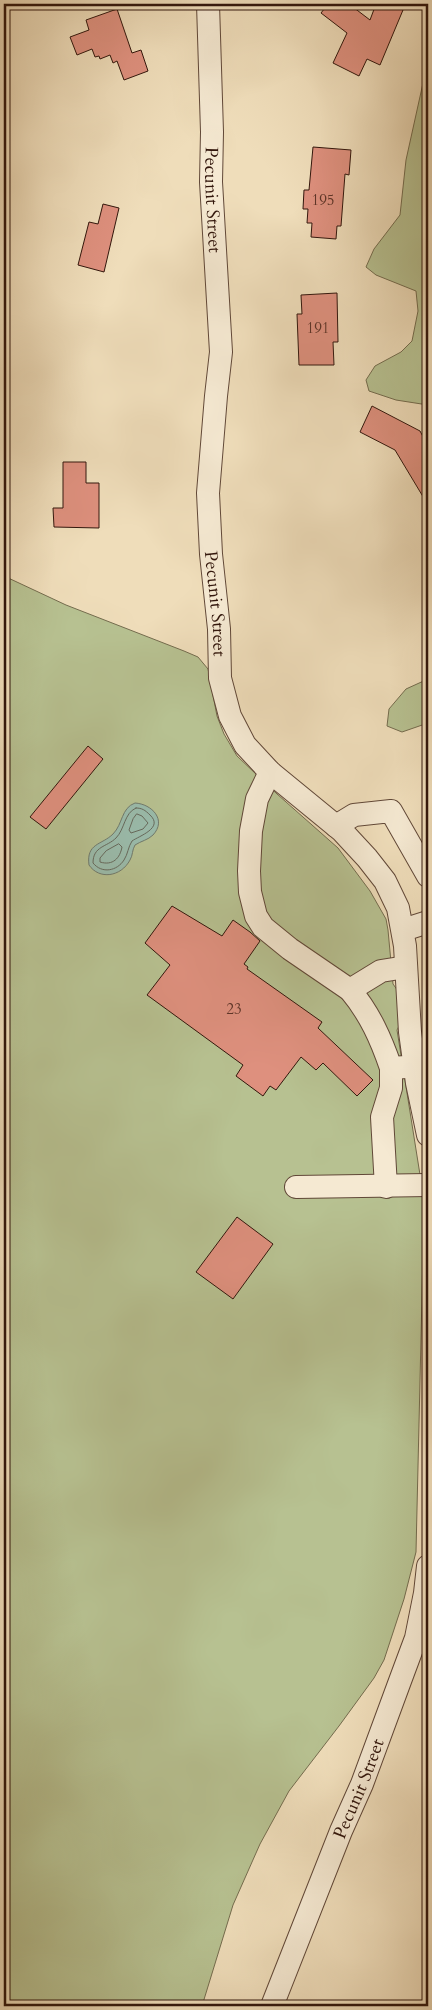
<svg xmlns="http://www.w3.org/2000/svg" width="432" height="2010" font-family="Cardo,serif">
<style>
.green{fill:#b7c191;stroke:#746c4e}
.water{fill:#9abcac;stroke:#707a6c}
.lines{fill:none;stroke-linecap:round;stroke-linejoin:round}
.shore{stroke:#66695c;stroke-width:1}
.building{fill:#de907e;stroke:#32160c}
.minor-casing{stroke:#614838;stroke-width:24}
.minor{stroke:#f5e9d2;stroke-width:22}
.labels{text-anchor:middle;dominant-baseline:central;stroke-width:4;stroke-linejoin:round;paint-order:stroke}
.number-label{font-size:15px;fill:#5d3428}
.street-label{font-size:18px;fill:#32160c;stroke:#f5e9d2}
</style>
<rect width="100%" height="100%" fill="#efddba"/>
<filter id="stains"><feTurbulence type="fractalNoise" baseFrequency=".004" numOctaves="4"/><feColorMatrix values="0 0 0 0 .2 0 0 0 0 .09 0 0 0 0 .02 0 0 0 .5 -.17"/></filter>
<radialGradient id="worn" r=".72"><stop offset=".6" stop-color="#630" stop-opacity="0"/><stop offset="1" stop-color="#630" stop-opacity=".3"/></radialGradient>
<g class="green">
<polygon points="428,47 428,405 396,400 369,391 366,380 375,366 401,352 412,341 418,311 416,291 376,275 366,267 374,249 400,215 406,160 425,74"/>
<polygon points="4,576 66,605 184,651 198,657 208,669 217,716 224,734 237,756 277,794 338,848 370,891 386,919 388,930 393,984 398,991 399,1026 397,1030 421,1181 424,1210 416,1552 404,1599 384,1660 374,1678 339,1726 289,1791 260,1844 233,1905 202,2006 4,2006"/>
<polygon points="428,679 428,723 402,732 387,726 389,709 406,689"/>
</g>
<path class="water" d="M 135,803 C 152,804 167,820 153,835 C 148,840 141,841 135,845 C 132,850 133,855 130,860 C 121,877 99,880 89,865 C 86,843 102,845 113,834 C 123,824 121,808 135,803 Z"/>
<g class="lines">
<g class="shore">
<path d="M 136,808 C 142,808 145,810 150,815 C 164,828 139,836 132,841 C 128,847 128,854 124,860 C 117,871 102,874 93,863 C 93,846 107,847 116,838 C 125,829 124,813 136,808 Z"/>
<polygon points="137,814 142,816 148,823 143,829 131,833 129,830 133,819"/>
<path d="M 119,844 L 122,847 C 120,858 113,866 100,862 L 100,858 L 106,851 Z"/>
</g>
</g>
<g class="building">
<polygon points="328,4 349,4 370,20 376,4 389,4 403,10 380,65 367,59 359,76 333,63 347,33 321,13"/>
<polygon points="117,9 132,53 141,50 148,71 124,80 117,61 113,63 110,55 100,59 99,56 95,57 92,49 77,55 70,37 89,30 86,20"/>
<polygon points="313,147 351,150 349,175 345,174 341,226 337,226 336,239 311,237 312,223 307,223 308,209 303,209 304,190 309,190"/>
<polygon points="103,204 119,208 104,272 78,265 89,222 98,224"/>
<polygon points="337,293 338,342 333,342 334,365 299,365 297,314 302,314 301,295"/>
<polygon points="372,406 420,431 428,446 428,505 395,450 360,432"/>
<polygon points="63,462 86,462 86,483 99,483 99,528 54,527 53,508 63,508"/>
<polygon points="88,746 103,759 46,829 30,817"/>
<polygon points="172,906 222,936 233,920 250,932 260,941 244,964 248,967 247,969 322,1022 318,1028 373,1080 357,1096 323,1063 316,1070 301,1057 276,1090 270,1086 263,1096 236,1076 243,1065 147,995 170,965 145,943"/>
<polygon points="237,1217 273,1244 233,1299 196,1272"/>
</g>
<g class="lines">
<defs>
<g id="minor">
<path id="s1" d="M 208,4 L 212,132 L 211,182 L 221,352 L 216,396 L 208,493 L 211,554 L 219,629 L 220,678 L 230,716 L 245,745 L 270,772 L 342,831 L 367,858 L 385,881 L 398,908 L 405,946 L 410,1032 L 417,1083 L 428,1135"/>
<polyline points="270,772 257,799 251,831 249,871 250,892 256,916 263,927 290,949 350,990 381,971 406,967"/>
<polyline points="336,826 354,815 391,811 428,876"/>
<polyline points="403,930 428,922"/>
<path d="M 350,990 C 370,1014 381,1039 391,1068 L 406,1067"/>
<polyline points="296,1187 428,1185"/>
<polyline points="386,1187 382,1117 391,1088 391,1068"/>
<path id="s2" d="M 272,2006 L 341,1831 L 362,1784 L 400,1681 L 416,1638 L 425,1593 L 428,1566"/>
</g>
</defs>
<use href="#minor" class="minor-casing"/>
<use href="#minor" class="minor"/>
</g>
<g class="labels">
<g class="number-label">
<text x="323" y="200">195</text>
<text x="318" y="328">191</text>
<text x="234" y="1009">23</text>
</g>
<g class="street-label">
<text stroke="none"><textPath href="#s1" startOffset="196">Pecunit Street</textPath></text>
<text stroke="none"><textPath href="#s1" startOffset="601">Pecunit Street</textPath></text>
<text stroke="none"><textPath href="#s2" startOffset="234">Pecunit Street</textPath></text>
</g>
</g>
<rect width="432" height="2010" fill="none" stroke="#efddba" stroke-width="20"/>
<rect x="5" y="5" width="422" height="2000" fill="none" stroke="#32160c" stroke-width="2.5"/>
<rect x="10" y="10" width="412" height="1990" fill="none" stroke="#32160c"/>
<rect width="100%" height="100%" filter="url(#stains)"/>
<rect width="100%" height="100%" fill="url(#worn)"/>
</svg>
